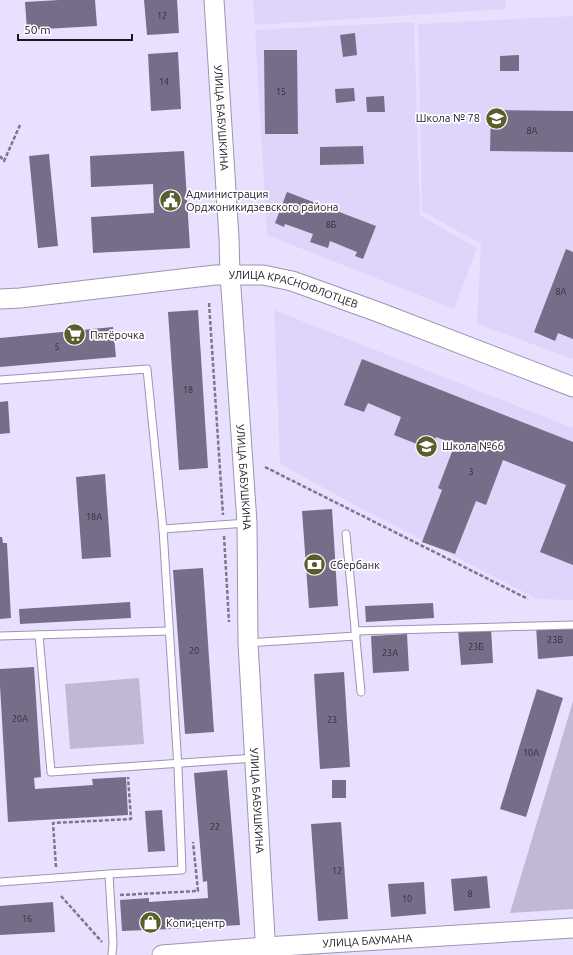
<svg xmlns="http://www.w3.org/2000/svg" width="573" height="955" font-family="Ubuntu,sans-serif">
<style>
.built{fill:#dfd5fa}
.green{fill:#c0b8d4}
.building{fill:#766e89}
.lines{fill:none;stroke-linecap:round;stroke-linejoin:round}
.lane-casing{stroke:#9d94b1;stroke-width:9}
.secondary-casing{stroke:#9d94b1;stroke-width:21}
.path{stroke:#7c778a;stroke-width:2.5;stroke-dasharray:4 2;stroke-linecap:butt}
.lane{stroke:#fff;stroke-width:7}
.secondary{stroke:#fff;stroke-width:19}
.labels{text-anchor:middle;dominant-baseline:central;stroke-width:3.5;stroke-linejoin:round;paint-order:stroke}
.number-label{font-size:9px;fill:#302c3a}
.street-label{font-size:11px;fill:#191620;stroke:#fff}
.poi-label{font-size:11px;fill:#191620;stroke:#fff;text-anchor:start}
</style>
<rect width="100%" height="100%" fill="#e8e0fe"/>
<g class="built">
<polygon points="253,0 505,0 506,9 255,25"/>
<polygon points="573,16 573,359 477,324 481,244 422,211 418,24"/>
<polygon points="414,22 420,215 477,248 454,309 267,235 255,30"/>
<polygon points="274,310 573,428 573,600 537,599 355,505 280,464"/>
</g>
<g class="green">
<polygon points="139,678 144,744 70,749 65,684"/>
<polygon points="573,701 573,909 510,913"/>
</g>
<g class="building">
<polygon points="59,0 95,0 97,26 27,30 25,2"/>
<polygon points="144,0 177,0 179,33 147,35"/>
<polygon points="355,33 357,55 343,57 340,35"/>
<polygon points="264,50 297,50 298,134 265,134"/>
<polygon points="178,52 181,109 151,111 148,54"/>
<polygon points="519,55 519,71 500,71 500,56"/>
<polygon points="354,88 355,101 336,103 335,89"/>
<polygon points="384,96 385,112 367,112 366,97"/>
<polygon points="491,110 573,111 573,152 490,151"/>
<polygon points="363,146 364,164 320,165 320,147"/>
<polygon points="184,151 190,248 93,253 91,217 154,213 153,184 91,187 90,156"/>
<polygon points="49,154 58,246 38,248 29,156"/>
<polygon points="287,192 376,226 363,259 355,256 357,252 330,241 328,248 310,242 313,234 285,224 284,227 275,223"/>
<polygon points="566,249 573,252 573,339 558,333 555,341 534,332"/>
<polygon points="198,310 208,468 179,470 168,312"/>
<polygon points="113,327 116,357 0,367 0,338"/>
<polygon points="362,359 573,442 573,565 540,552 566,485 503,460 486,505 476,501 455,554 422,542 442,490 438,488 455,444 436,437 432,450 394,435 401,417 368,403 364,412 344,405"/>
<polygon points="8,401 10,433 0,434 0,402"/>
<polygon points="105,474 111,557 82,559 76,477"/>
<polygon points="332,509 338,606 309,608 302,511"/>
<polygon points="0,537 2,537 3,543 7,543 11,618 0,619"/>
<polygon points="203,568 214,732 185,734 173,570"/>
<polygon points="130,602 131,618 20,624 19,609"/>
<polygon points="433,603 434,618 366,622 365,606"/>
<polygon points="573,622 573,656 538,659 536,625"/>
<polygon points="491,628 493,663 461,665 458,630"/>
<polygon points="407,634 409,671 373,673 371,636"/>
<polygon points="34,667 41,777 34,778 35,789 93,785 92,779 126,777 128,815 8,822 0,686 0,669"/>
<polygon points="344,672 350,767 320,769 314,674"/>
<polygon points="537,689 563,698 526,817 500,809"/>
<polygon points="227,770 240,925 172,929 122,931 120,900 149,898 149,902 208,898 207,881 203,882 194,773"/>
<rect x="332" y="780" width="14" height="18"/>
<polygon points="162,810 165,851 148,852 145,811"/>
<polygon points="341,822 348,919 318,921 311,824"/>
<polygon points="487,876 490,908 454,911 451,879"/>
<polygon points="424,882 426,914 391,917 388,884"/>
<polygon points="53,902 55,932 0,935 0,906"/>
</g>
<g class="lines">
<defs>
<g id="lane">
<polyline points="0,380 147,369 163,529 178,768 182,870 109,874 0,882"/>
<polyline points="163,529 247,523"/>
<polyline points="346,534 361,692"/>
<polyline points="355,631 573,625"/>
<polyline points="39,635 51,772 255,758"/>
<polyline points="0,636 169,631"/>
<polyline points="248,643 356,636"/>
<polyline points="109,874 113,943 112,955"/>
</g>
<g id="secondary">
<path id="s1" d="M 214,0 L 229,238 L 230,275 L 232,302 L 247,523 L 248,643 L 266,955"/>
<path id="s2" d="M 0,299 L 20,298 L 215,275 L 263,275 L 292,281 L 378,312 L 573,387"/>
<path id="s3" d="M 162,955 L 265,947 L 573,928"/>
</g>
</defs>
<use href="#lane" class="lane-casing"/>
<use href="#secondary" class="secondary-casing"/>
<g class="path">
<polyline points="0,156 4,161 20,125"/>
<polyline points="209,303 223,515"/>
<polyline points="265,467 528,599"/>
<polyline points="224,536 229,622"/>
<polyline points="56,867 53,823 131,819 128,777"/>
<polyline points="120,895 198,891 193,842"/>
<polyline points="61,896 102,942"/>
</g>
<use href="#lane" class="lane"/>
<use href="#secondary" class="secondary"/>
</g>
<defs>
<symbol id="school-disc" viewBox="-11 -11 22 22"><circle r="9.5" fill="#595e2c" stroke="#fff"/><path d="M0-5L7-2L0 1L-7-2ZM-4 1L0 2.5L4 1V4Q0 6-4 4Z" fill="#fff"/></symbol>
<symbol id="civic-disc" viewBox="-11 -11 22 22"><circle r="9.5" fill="#595e2c" stroke="#fff"/><path d="M-.6-6.5H3V-4.5H.6V-3L4-1V1h2V6H-6V1h2V-1L-.6-3ZM-1.2 2.5V6h2.4V2.5Z" fill="#fff"/></symbol>
<symbol id="supermarket-disc" viewBox="-11 -11 22 22"><circle r="9.5" fill="#595e2c" stroke="#fff"/><path d="M-6-5.5h2.5l.6 2H6L4.5 2H-2.5L-4.4-4H-6ZM-1.5 3.2a1.3 1.3 0 1 0 .1 0ZM3 3.2a1.3 1.3 0 1 0 .1 0Z" fill="#fff"/></symbol>
<symbol id="bank-disc" viewBox="-11 -11 22 22"><circle r="9.5" fill="#595e2c" stroke="#fff"/><path d="M-6-4H6V4H-6ZM0-2.3a2.3 2.3 0 1 0 0 4.6a2.3 2.3 0 1 0 0-4.6Z" fill="#fff"/></symbol>
<symbol id="shop-disc" viewBox="-11 -11 22 22"><circle r="9.5" fill="#595e2c" stroke="#fff"/><path d="M-5-2.5h2.3a2.7 3.5 0 0 1 5.4 0H5L5.5 6h-11ZM-1.5-2.5h3a1.5 2.3 0 0 0-3 0Z" fill="#fff"/></symbol>
</defs>
<g fill-rule="evenodd">
<use href="#school-disc" x="484" y="106" width="25" height="25"/>
<use href="#civic-disc" x="158" y="188" width="25" height="25"/>
<use href="#supermarket-disc" x="62" y="322" width="25" height="25"/>
<use href="#school-disc" x="414" y="434" width="25" height="25"/>
<use href="#bank-disc" x="302" y="552" width="25" height="25"/>
<use href="#shop-disc" x="138" y="910" width="25" height="25"/>
</g>
<g class="labels">
<g class="number-label">
<text x="162" y="16">12</text>
<text x="164" y="82">14</text>
<text x="281" y="92">15</text>
<text x="532" y="131">8А</text>
<text x="331" y="225">8Б</text>
<text x="561" y="292">8А</text>
<text x="57" y="347">5</text>
<text x="188" y="390">18</text>
<text x="471" y="472">3</text>
<text x="94" y="517">18А</text>
<text x="555" y="640">23В</text>
<text x="476" y="647">23Б</text>
<text x="194" y="651">20</text>
<text x="390" y="653">23А</text>
<text x="20" y="719">20А</text>
<text x="332" y="720">23</text>
<text x="531" y="753">10А</text>
<text x="215" y="827">22</text>
<text x="337" y="871">12</text>
<text x="470" y="894">8</text>
<text x="407" y="899">10</text>
<text x="27" y="919">16</text>
</g>
<g class="street-label">
<text stroke="none"><textPath href="#s1" startOffset="118">УЛИЦА БАБУШКИНА</textPath></text>
<text stroke="none"><textPath href="#s2" startOffset="297">УЛИЦА КРАСНОФЛОТЦЕВ</textPath></text>
<text stroke="none"><textPath href="#s1" startOffset="478">УЛИЦА БАБУШКИНА</textPath></text>
<text stroke="none"><textPath href="#s1" startOffset="802">УЛИЦА БАБУШКИНА</textPath></text>
<text stroke="none"><textPath href="#s3" startOffset="206">УЛИЦА БАУМАНА</textPath></text>
</g>
<g class="poi-label">
<text x="480" y="118" text-anchor="end">Школа № 78</text>
<text x="186" y="194">Администрация<tspan x="186" dy="13">Орджоникидзевского района</tspan></text>
<text x="90" y="335">Пятёрочка</text>
<text x="442" y="446">Школа №66</text>
<text x="330" y="565">Сбербанк</text>
<text x="166" y="923">Копи-центр</text>
</g>
</g>
<path d="M18 34v6h114v-6" fill="none" stroke="#191620" stroke-width="2"/>
<text x="24" y="34" font-size="12" fill="#191620" stroke="#ffffff" stroke-width="3" paint-order="stroke">50 m</text>
</svg>
